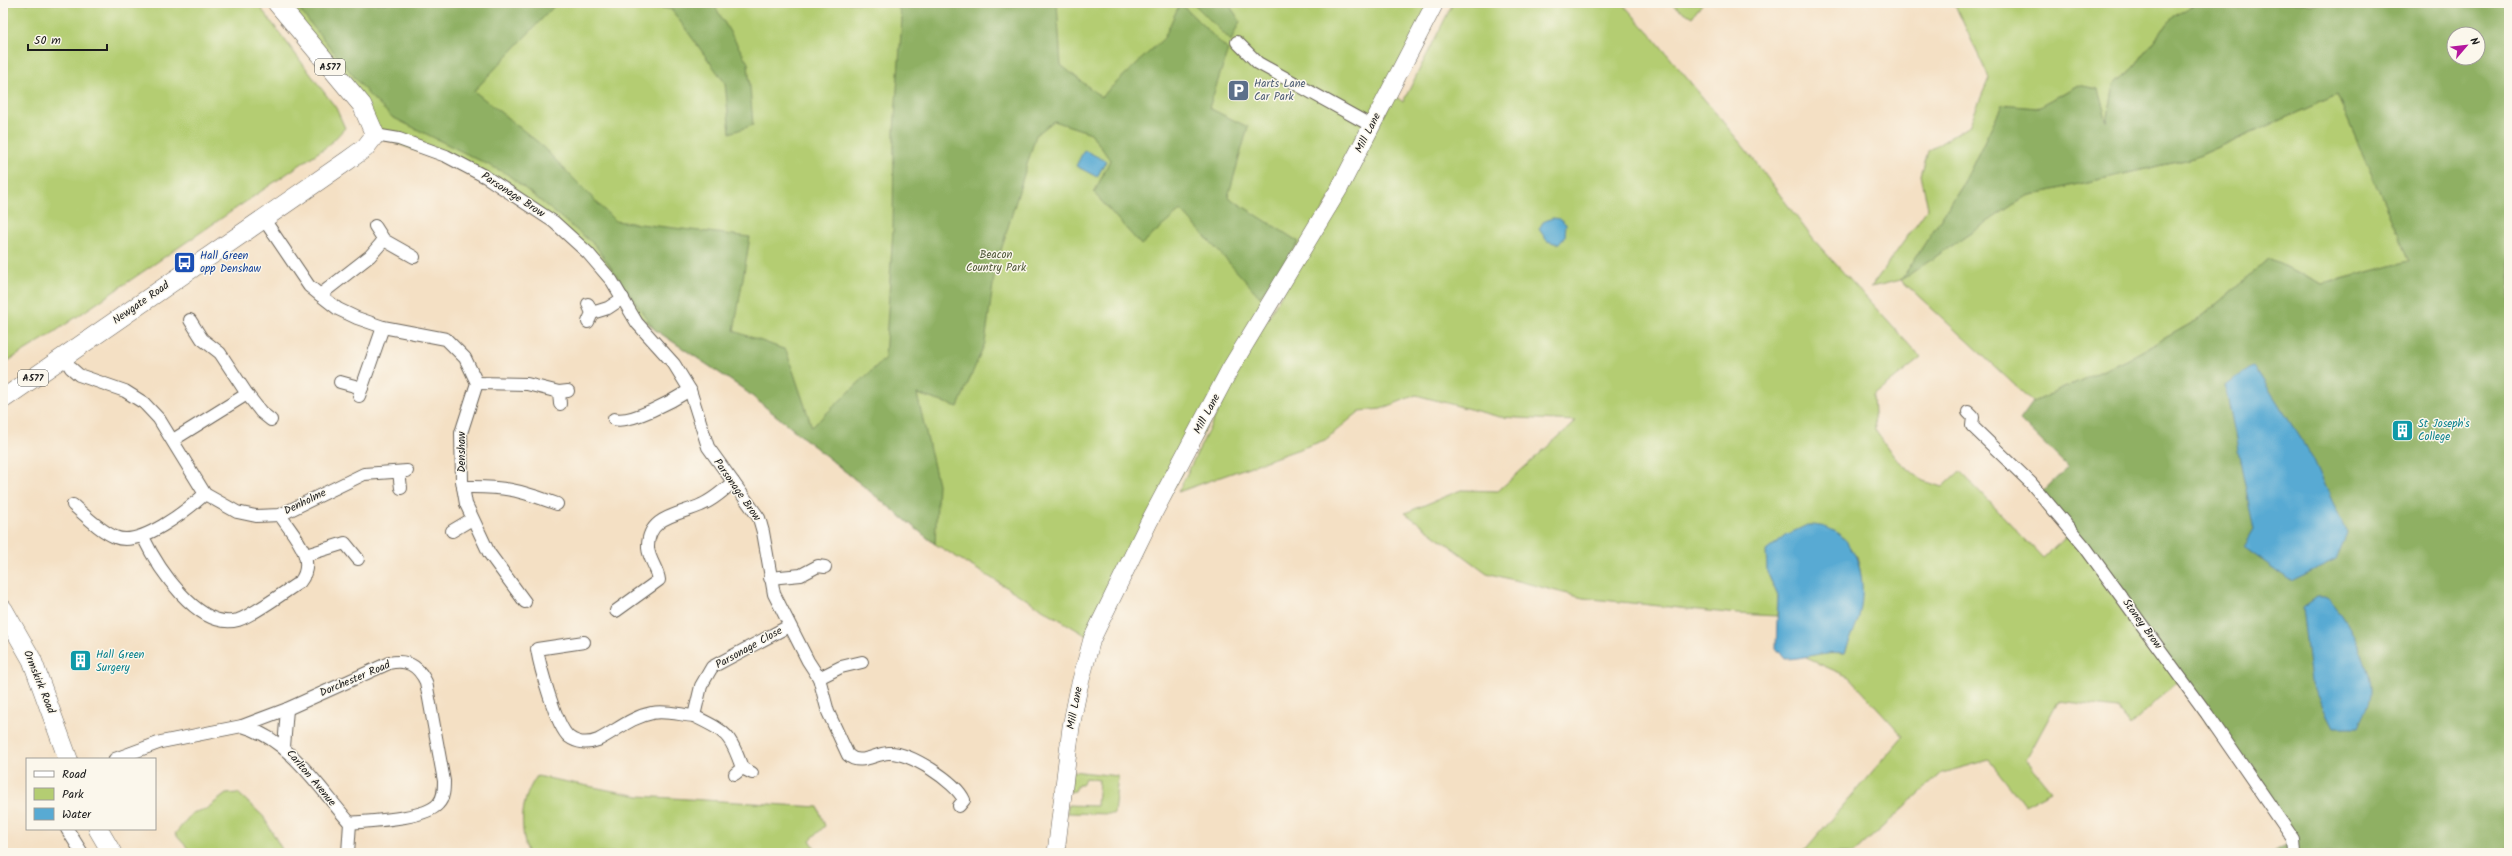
<svg xmlns="http://www.w3.org/2000/svg" width="2512" height="856" font-family="Kalam,sans-serif">
<style>
.green{fill:#b4cd72;stroke:#687447}
.forest{fill:#8fb064;stroke:#566640;fill-rule:evenodd}
.water{fill:#58aad3;stroke:#3a6378}
.lines{fill:none;stroke-linecap:round;stroke-linejoin:round}
.street-casing{stroke:#686157;stroke-width:14}
.secondary-casing{stroke:#686157;stroke-width:18}
.primary-casing{stroke:#686157;stroke-width:20}
.street{stroke:#fff;stroke-width:12}
.secondary{stroke:#fff;stroke-width:17}
.primary{stroke:#fff;stroke-width:19}
.labels{text-anchor:middle;dominant-baseline:central;stroke-width:3;stroke-linejoin:round;paint-order:stroke}
.shield{fill:#fbf7ec;stroke:#5f5e5a;stroke-width:1}
.shield-label{font-size:10px;font-weight:bold;fill:#1c1c1c}
.service-label{font-size:11px;fill:#4e5e75;stroke:#fbf7ec;text-anchor:start}
.street-label{font-size:11px;fill:#1c1c1c;stroke:#fbf7ec}
.park-label{font-size:11px;fill:#515a3a;stroke:#fbf7ec}
.transit-label{font-size:11px;fill:#164399;stroke:#fbf7ec;text-anchor:start}
.culture-label{font-size:11px;fill:#0d838f;stroke:#fbf7ec;text-anchor:start}
</style>
<rect width="100%" height="100%" fill="#fbf7ec"/>
<filter id="ink" filterUnits="userSpaceOnUse"><feTurbulence type="fractalNoise" baseFrequency=".025" numOctaves="2"/><feDisplacementMap in="SourceGraphic" scale="8" xChannelSelector="R" yChannelSelector="G"/><feConvolveMatrix kernelMatrix="1 2 1 2 8 2 1 2 1" color-interpolation-filters="sRGB"/></filter>
<filter id="wash" filterUnits="userSpaceOnUse"><feTurbulence type="fractalNoise" baseFrequency=".012" numOctaves="4" result="noise"/><feDisplacementMap in="SourceGraphic" scale="16" xChannelSelector="R" yChannelSelector="G"/><feGaussianBlur stdDeviation="0.9" result="paint"/><feColorMatrix in="noise" values="0 0 0 0 0 0 0 0 0 0 0 0 0 0 0 0 0 1.4 0 .05"/><feComposite in="paint" operator="in"/></filter>
<g filter="url(#wash)">
<rect width="100%" height="100%" fill="#f4e0c4"/>
<g class="green">
<polygon points="3,3 257,3 336,108 345,128 329,145 50,335 3,364"/>
<polygon points="277,3 1435,3 1092,639 935,544 742,388 654,329 628,306 588,253 486,177 375,135"/>
<path d="M 1453,3 L 1622,3 L 1653,37 L 1751,156 L 1813,239 L 1921,358 L 1873,396 L 1875,430 L 1895,458 L 1923,481 L 1943,487 L 1960,471 L 2043,558 L 2072,532 L 2181,678 L 2130,726 L 2118,708 L 2058,701 L 2026,760 L 2051,791 L 2024,805 L 1989,760 L 1942,773 L 1854,853 L 1802,853 L 1903,736 L 1849,677 L 1806,658 L 1817,652 L 1845,653 C 1859,615 1867,597 1857,556 L 1767,572 L 1778,596 L 1777,616 L 1737,614 L 1583,598 L 1487,573 L 1405,513 L 1461,490 L 1498,491 L 1576,421 L 1500,417 L 1416,395 L 1381,409 L 1360,411 L 1325,440 L 1178,492 L 1237,372 L 1395,96 L 1403,102 Z"/>
<polygon points="1670,3 1703,3 1692,17"/>
<polygon points="1954,3 2197,3 2173,17 2133,68 2114,85 2107,123 2078,85 2037,108 2002,106 1963,185 1902,279 2026,196 2194,158 2337,95 2410,261 2323,284 2269,259 2199,319 2126,360 2033,402 1901,280 1871,287 1928,208 1921,175 1928,151 1969,126 1989,78"/>
<polygon points="1072,771 1118,776 1114,814 1067,813 1068,805 1097,806 1099,780 1085,778 1082,785 1078,785 1075,791 1070,792"/>
<path d="M 537,776 L 639,796 L 818,807 L 825,826 L 810,840 L 818,853 L 527,853 C 520,825 520,800 537,776 Z"/>
<polygon points="238,793 263,816 284,853 192,853 175,834 192,813 206,809 226,794"/>
</g>
<g class="forest">
<polygon points="294,3 557,3 474,91 539,143 615,221 750,237 734,331 786,350 812,427 885,358 893,230 894,131 902,19 897,3 1057,3 1061,65 1101,97 1164,38 1180,3 1228,50 1209,108 1248,127 1228,197 1299,242 1260,297 1181,210 1141,245 1094,193 1110,160 1091,133 1054,121 1036,135 995,270 985,343 958,407 917,394 938,484 935,544 742,388 654,329 595,245 507,174 392,117 369,95"/>
<polygon points="603,3 713,3 748,63 753,125 730,133 725,83 671,9"/>
<polygon points="1193,3 1228,3 1240,21 1231,41"/>
<path d="M 2197,3 L 2509,3 L 2509,853 L 2272,853 L 2294,840 L 2040,494 L 2068,467 L 2020,420 L 2033,402 L 2126,360 L 2199,319 L 2269,259 L 2323,284 L 2409,261 L 2337,95 L 2194,158 L 2026,196 L 1901,280 L 1963,185 L 2002,105 L 2037,108 L 2078,85 L 2098,89 L 2107,122 L 2114,85 L 2133,68 L 2173,17 ZM 2454,34 L 2478,34 L 2478,58 L 2454,58 Z"/>
</g>
<g class="water">
<polygon points="1084,150 1106,161 1097,177 1076,166"/>
<polygon points="1552,218 1560,219 1566,224 1565,236 1558,244 1547,241 1539,229 1543,222"/>
<polygon points="2254,366 2313,458 2347,534 2336,559 2291,581 2244,547 2254,530 2225,385"/>
<path d="M 1807,525 C 1852,523 1867,569 1861,607 C 1859,622 1850,639 1845,653 C 1823,650 1806,659 1785,659 L 1776,648 L 1778,596 L 1767,572 L 1766,551 L 1786,535 Z"/>
<path d="M 2317,597 L 2327,597 C 2346,614 2370,663 2371,689 C 2372,700 2363,717 2359,727 L 2334,727 L 2311,682 L 2302,608 Z"/>
</g>
</g>
<g filter="url(#ink)">
<g class="lines">
<defs>
<g id="street">
<polyline points="1237,42 1258,63 1372,126"/>
<path d="M 375,135 L 399,139 L 446,156 L 486,177 L 554,222 L 588,253 L 612,281 L 637,323 L 674,364 L 690,390 L 708,447 L 759,518 L 763,532 L 774,594 L 808,661 L 819,678 L 828,712 L 848,755 C 860,766 874,754 888,753 C 909,751 956,782 964,800 L 959,806"/>
<polyline points="263,218 309,286 320,295 338,309 357,318 383,327 446,339 465,358 477,383 461,433 462,481 466,504 489,553 525,602"/>
<polyline points="375,226 384,240 414,257"/>
<polyline points="320,295 370,256 384,240"/>
<polyline points="588,304 592,313 588,322"/>
<polyline points="592,313 608,308 623,298"/>
<polyline points="64,357 71,368 79,375 125,391 144,403 159,419 205,494 237,512 256,516 280,515 364,474 407,471"/>
<polyline points="340,382 362,388"/>
<polyline points="477,383 527,384 559,392 568,391"/>
<polyline points="559,392 560,404"/>
<polyline points="247,394 261,412 271,420"/>
<polyline points="359,396 383,327"/>
<polyline points="1968,412 1973,417 1972,426 2031,483 2085,547 2207,714 2294,840 2295,853"/>
<path d="M 614,419 C 631,424 674,400 690,390"/>
<polyline points="173,440 247,394 220,353 202,339 190,320"/>
<polyline points="399,472 401,488"/>
<path d="M 463,487 C 504,486 519,490 557,504"/>
<path d="M 73,505 C 86,516 99,530 115,537 C 140,548 187,510 205,494"/>
<polyline points="452,531 472,519"/>
<path d="M 143,537 C 157,566 198,631 238,620 C 254,615 284,592 300,582 C 318,559 293,535 280,515"/>
<polyline points="306,555 345,543 358,559"/>
<polyline points="770,578 801,575 818,566 825,567"/>
<path d="M 616,611 L 659,580 C 658,569 649,560 648,548 C 647,516 679,515 701,505 C 713,500 723,491 733,482"/>
<path d="M 584,642 L 537,649 C 540,667 556,726 569,737 C 577,743 588,744 598,740 C 616,731 631,717 652,713 C 665,710 681,715 694,716"/>
<polyline points="819,678 841,667 862,662"/>
<path d="M 242,726 C 290,739 319,788 350,823 L 348,853"/>
<polyline points="284,747 287,709"/>
<path d="M 115,759 L 161,742 L 242,726 L 287,709 L 389,663 C 407,659 418,665 426,682 L 444,781 C 444,789 444,798 438,804 C 425,819 370,821 350,823"/>
<path d="M 742,768 C 730,733 726,732 694,716 L 701,686 L 712,667 L 789,626"/>
<polyline points="735,774 742,768 752,773"/>
<polyline points="67,829 82,853"/>
</g>
<polyline id="secondary" points="1056,853 1071,727 1079,687 1092,639 1149,522 1230,369 1339,189 1435,3"/>
<g id="primary">
<polyline points="3,399 347,161 365,148 375,135 362,105 277,3"/>
<polyline points="3,609 32,660 68,759"/>
<polyline points="98,829 112,853"/>
</g>
</defs>
<use href="#street" class="street-casing"/>
<use href="#secondary" class="secondary-casing"/>
<use href="#primary" class="primary-casing"/>
<use href="#street" class="street"/>
<use href="#secondary" class="secondary"/>
<use href="#primary" class="primary"/>
</g>
</g>
<defs>
<symbol id="parking-square" viewBox="-11 -11 22 22"><rect x="-9" y="-9" width="18" height="18" rx="4" fill="#5c6f8a" stroke="#fbf7ec"/><path d="M-3.5-5.5H1a3.5 3.5 0 0 1 0 7H-1V5.5H-3.5ZM-1-3.4V-.6H.8a1.4 1.4 0 0 0 0-2.8Z" fill="#fff"/></symbol>
<symbol id="bus-square" viewBox="-11 -11 22 22"><rect x="-9" y="-9" width="18" height="18" rx="4" fill="#1a4fb4" stroke="#fbf7ec"/><path d="M-5-6H5V4H4V6H2V4H-2V6H-4V4H-5ZM-3.5-4V0h7V-4ZM-3.5 1.2v1.5H-2V1.2ZM2 1.2v1.5H3.5V1.2Z" fill="#fff"/></symbol>
<symbol id="building-square" viewBox="-11 -11 22 22"><rect x="-9" y="-9" width="18" height="18" rx="4" fill="#0f9aa8" stroke="#fbf7ec"/><path d="M-4-6H4V6H1V3H-1V6H-4ZM-2.5-4.3h1.7v1.8h-1.7ZM.8-4.3h1.7v1.8H.8ZM-2.5-1h1.7V.8h-1.7ZM.8-1h1.7V.8H.8Z" fill="#fff"/></symbol>
</defs>
<g fill-rule="evenodd">
<use href="#parking-square" x="1226" y="78" width="25" height="25"/>
<use href="#bus-square" x="172" y="250" width="25" height="25"/>
<use href="#building-square" x="2390" y="418" width="25" height="25"/>
<use href="#building-square" x="68" y="648" width="25" height="25"/>
</g>
<g class="labels">
<g class="shield">
<rect x="315" y="59" width="30" height="16" rx="3"/>
<rect x="18" y="370" width="30" height="16" rx="3"/>
</g>
<g class="shield-label">
<text x="330" y="67">A577</text>
<text x="33" y="378">A577</text>
</g>
<g class="service-label">
<text x="1254" y="84">Harts Lane<tspan x="1254" dy="13">Car Park</tspan></text>
</g>
<g class="street-label">
<text transform="translate(1368 133) rotate(-63)">Mill Lane</text>
<text transform="translate(513 195) rotate(33)">Parsonage Brow</text>
<text transform="translate(141 303) rotate(-35)">Newgate Road</text>
<text transform="translate(1207 414) rotate(-62)">Mill Lane</text>
<text transform="translate(462 452) rotate(-90)">Denshaw</text>
<text transform="translate(737 490) rotate(55)">Parsonage Brow</text>
<text transform="translate(305 502) rotate(-26)">Denholme</text>
<text transform="translate(2142 624) rotate(54)">Stoney Brow</text>
<text transform="translate(749 648) rotate(-29)">Parsonage Close</text>
<text transform="translate(355 679) rotate(-23)">Dorchester Road</text>
<text transform="translate(39 682) rotate(68)">Ormskirk Road</text>
<text transform="translate(1075 708) rotate(-79)">Mill Lane</text>
<text transform="translate(311 778) rotate(50)">Carlton Avenue</text>
</g>
<g class="park-label">
<text x="996" y="255">Beacon<tspan x="996" dy="13">Country Park</tspan></text>
</g>
<g class="transit-label">
<text x="200" y="256">Hall Green<tspan x="200" dy="13">opp Denshaw</tspan></text>
</g>
<g class="culture-label">
<text x="2418" y="424">St Joseph's<tspan x="2418" dy="13">College</tspan></text>
<text x="96" y="655">Hall Green<tspan x="96" dy="13">Surgery</tspan></text>
</g>
</g>
<rect width="2512" height="856" fill="none" stroke="#fbf7ec" stroke-width="16"/>
<rect x="26" y="758" width="130" height="72" fill="#fbf7ec" stroke="#a29f99"/>
<rect x="34" y="771" width="20" height="6" fill="#ffffff" stroke="#a29f99"/>
<text x="62" y="778" font-size="12" fill="#1c1c1c">Road</text>
<rect x="34" y="788" width="20" height="12" fill="#b4cd72" stroke="#a29f99"/>
<text x="62" y="798" font-size="12" fill="#1c1c1c">Park</text>
<rect x="34" y="808" width="20" height="12" fill="#58aad3" stroke="#a29f99"/>
<text x="62" y="818" font-size="12" fill="#1c1c1c">Water</text>
<g transform="translate(2466 46) rotate(62)"><circle r="19" fill="#fbf7ec" stroke="#a29f99"/>
<path d="M0-3L7 15L0 10L-7 15Z" fill="#b5179e"/>
<text y="-6" font-size="11" font-weight="bold" text-anchor="middle" fill="#1c1c1c">N</text>
</g>
<path d="M28 44v6h79v-6" fill="none" stroke="#1c1c1c" stroke-width="2"/>
<text x="34" y="44" font-size="12" fill="#1c1c1c" stroke="#fbf7ec" stroke-width="3" paint-order="stroke">50 m</text>
</svg>
